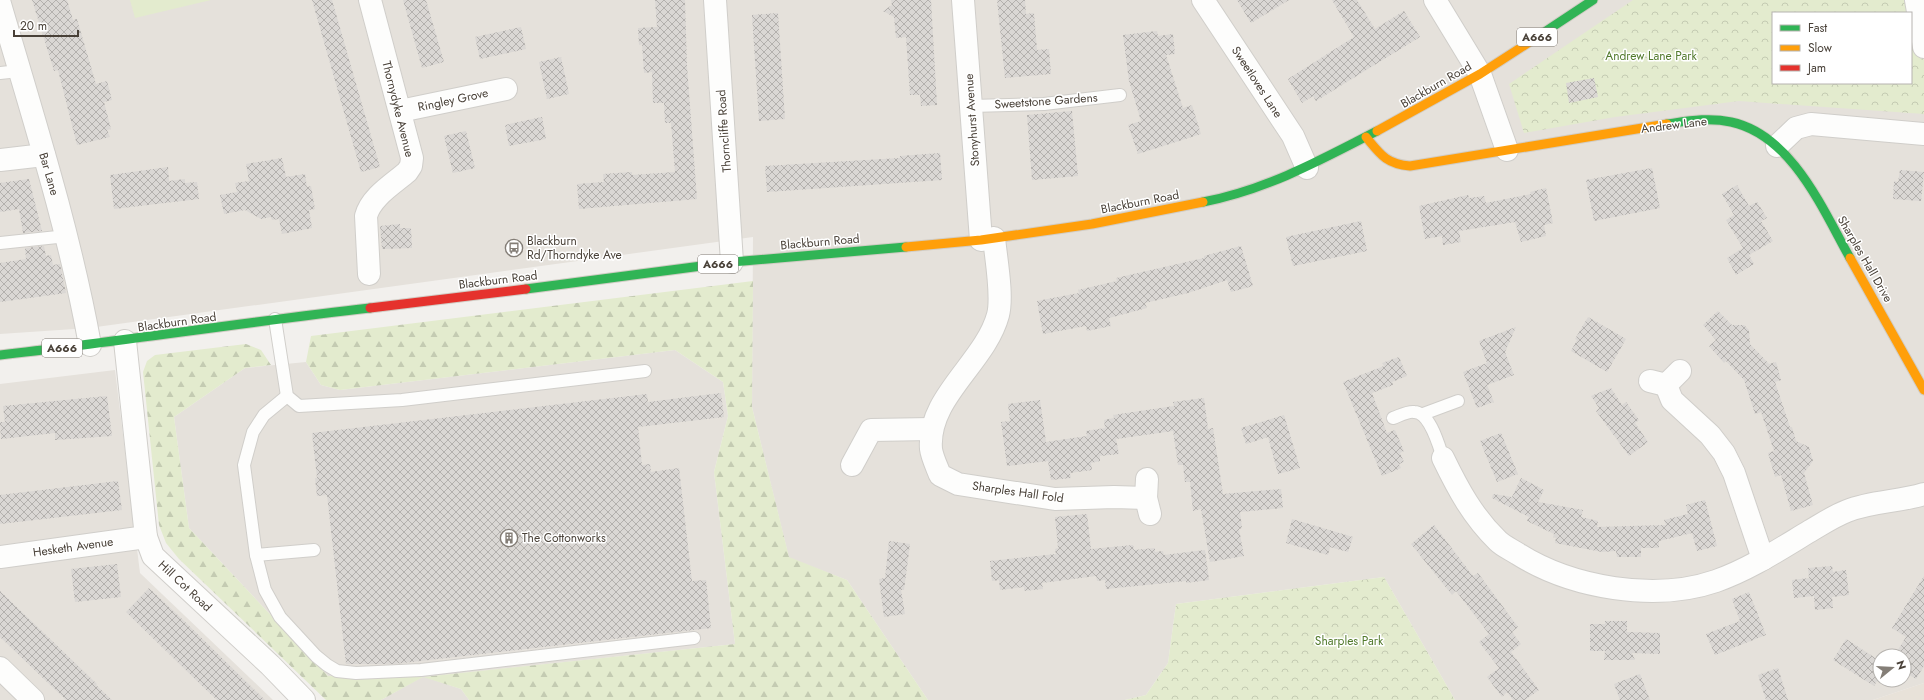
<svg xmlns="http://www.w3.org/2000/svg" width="1924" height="700" font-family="Jost,sans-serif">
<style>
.residential{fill:#e5e1db;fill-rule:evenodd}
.education{fill:#e8e2d9}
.forest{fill:url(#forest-firs)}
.park{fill:url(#park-crowns);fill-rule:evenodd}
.pitch{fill:#e3ebce}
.building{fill:url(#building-cross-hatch)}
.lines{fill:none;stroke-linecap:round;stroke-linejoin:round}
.lane-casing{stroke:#d0ceca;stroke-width:14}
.street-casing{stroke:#d0ceca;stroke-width:24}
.fast-casing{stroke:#d1ccc4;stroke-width:11}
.slow-casing{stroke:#d1ccc4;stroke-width:11}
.jam-casing{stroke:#d1ccc4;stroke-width:11}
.lane{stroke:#fdfdfc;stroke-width:12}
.street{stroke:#fdfdfc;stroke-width:22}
.fast{stroke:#30b455;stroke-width:9}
.slow{stroke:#ff9f0a;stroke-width:9}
.jam{stroke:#e5322d;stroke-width:9}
.labels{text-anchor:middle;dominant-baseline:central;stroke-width:3;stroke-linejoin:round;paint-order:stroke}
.shield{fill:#fff;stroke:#807a74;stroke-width:1}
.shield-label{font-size:11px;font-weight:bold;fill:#494138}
.park-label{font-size:12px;fill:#527a2c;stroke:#fff}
.street-label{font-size:12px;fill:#494138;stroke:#fff}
.poi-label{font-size:12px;fill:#494138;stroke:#fff;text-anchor:start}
</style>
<defs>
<pattern id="forest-firs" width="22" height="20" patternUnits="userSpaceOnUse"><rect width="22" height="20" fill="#e3ebce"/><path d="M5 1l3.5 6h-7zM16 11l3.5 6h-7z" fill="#c4cbb2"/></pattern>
<pattern id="park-crowns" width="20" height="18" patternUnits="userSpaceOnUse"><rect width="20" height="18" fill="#e3ebce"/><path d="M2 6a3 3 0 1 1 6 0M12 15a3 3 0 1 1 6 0" fill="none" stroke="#c4cbb2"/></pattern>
<pattern id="building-cross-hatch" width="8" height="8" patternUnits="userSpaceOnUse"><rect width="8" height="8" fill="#dad7d4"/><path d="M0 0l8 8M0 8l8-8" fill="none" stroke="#b3b0ad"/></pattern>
</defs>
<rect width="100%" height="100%" fill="#f2f0ed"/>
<g class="residential">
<path d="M 0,0 L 1924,0 L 1924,683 L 1873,700 L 1455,700 L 1384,577 L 1176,604 L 1168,663 L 1146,695 L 1125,700 L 928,700 L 847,580 L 789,558 L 752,407 L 753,237 L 89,328 L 0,334 ZM 1773,13 L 1911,13 L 1911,83 L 1773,83 ZM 1880,656 L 1904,656 L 1904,680 L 1880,680 Z"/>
<polygon points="675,350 723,382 728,416 714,472 735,644 425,677 461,689 469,700 381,700 422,677 328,676 189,528 174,417 245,368 306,362 321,385 340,390"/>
<polygon points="115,370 140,573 273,700 0,700 0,384"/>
</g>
<polygon class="education" points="1924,683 1924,700 1873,700"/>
<polygon class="forest" points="753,281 752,407 789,557 847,580 928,700 469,700 461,689 423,677 381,700 326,700 179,559 166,543 159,525 143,372 147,361 155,355 246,344 261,350 271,365 245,368 174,417 189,528 328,676 423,677 735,644 714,472 728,416 723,382 675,350 340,390 321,385 306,362 311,336"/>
<g class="park">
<path d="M 1633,0 L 1917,0 L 1924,45 L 1924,114 L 1739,101 L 1615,117 L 1524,133 L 1509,84 ZM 1773,13 L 1911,13 L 1911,83 L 1773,83 Z"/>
<polygon points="1384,577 1455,700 1125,700 1146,695 1168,663 1176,604"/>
</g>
<polygon class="pitch" points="130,0 211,0 135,18"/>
<g class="building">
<polygon points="32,0 67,0 73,20 77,19 96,84 107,81 112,100 104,102 111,129 107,130 110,137 77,145 58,70 54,71"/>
<polygon points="312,0 332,0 380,167 361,172"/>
<polygon points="403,0 426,0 444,62 422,68"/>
<polygon points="655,0 685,0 687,66 697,199 579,209 577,184 604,182 603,174 632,172 632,175 675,172 671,123 665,123 664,103 653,103 652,72 644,73 642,44 639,45 638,28 657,27"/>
<polygon points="891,0 931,0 937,105 921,106 920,95 910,95 906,37 896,38 894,17 883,11 892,5"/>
<polygon points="997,0 1025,0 1026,14 1034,13 1037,50 1049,49 1051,74 1005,78"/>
<polygon points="1237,0 1289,0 1251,23"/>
<polygon points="1332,0 1357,0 1375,29 1404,11 1420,37 1316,101 1313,96 1302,103 1288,79 1354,37"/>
<polygon points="778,13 785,119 759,121 752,15"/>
<polygon points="521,27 526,49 480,59 475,37"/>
<polygon points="1157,31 1158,36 1173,34 1175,54 1166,55 1183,108 1192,105 1201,134 1138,154 1128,125 1141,121 1129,81 1123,35"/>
<polygon points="561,57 569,94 547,99 539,62"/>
<polygon points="1594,78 1598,97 1569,103 1566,83"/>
<polygon points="1072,111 1078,176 1032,180 1027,115"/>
<polygon points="542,117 546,139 509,146 505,125"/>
<polygon points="466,131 475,168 453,173 444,136"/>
<polygon points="940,153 942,180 767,192 765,166 900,158 900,156"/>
<polygon points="282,158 286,177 305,174 307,187 311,186 315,209 309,210 312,228 282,234 279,219 272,220 271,217 261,219 245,210 224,214 220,195 237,192 235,183 249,181 246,164"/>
<polygon points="168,167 169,181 185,179 185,183 197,182 199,199 114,209 110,175"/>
<polygon points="1652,168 1660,208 1594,221 1586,180"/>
<polygon points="1900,170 1924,172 1921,201 1893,199 1894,181 1898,182"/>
<polygon points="29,179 42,231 23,233 19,209 0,212 0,183"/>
<polygon points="1737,185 1749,206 1757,202 1767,218 1761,221 1773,241 1749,255 1754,264 1736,275 1727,258 1743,248 1726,220 1734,215 1722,194"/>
<polygon points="1546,188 1553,223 1544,225 1546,236 1521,242 1515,222 1459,231 1461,242 1443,245 1442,236 1425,239 1419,206 1468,195 1469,198 1484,196 1486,203 1531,194 1530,192"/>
<polygon points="1361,221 1367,251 1293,266 1286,237"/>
<polygon points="400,224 400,228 411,228 412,248 382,249 380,226"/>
<polygon points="44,246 46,256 51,255 53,265 60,264 66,293 0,302 0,263 26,259 25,248"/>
<polygon points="1241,246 1253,286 1231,292 1227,280 1188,293 1145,303 1147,308 1109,318 1111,326 1087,331 1086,326 1043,334 1037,301 1079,293 1078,290 1117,281 1116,278 1204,258 1204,256"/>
<polygon points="1718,311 1732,325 1744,325 1749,330 1750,344 1769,364 1776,362 1781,380 1775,382 1790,427 1792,427 1796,441 1809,447 1813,461 1804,473 1813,505 1791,511 1781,475 1775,477 1768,453 1774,451 1761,412 1755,414 1744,380 1726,361 1724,363 1709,346 1716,340 1703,325"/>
<polygon points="1588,317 1626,339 1607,372 1571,351 1577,340 1575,339"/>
<polygon points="1516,327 1505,352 1514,375 1487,385 1494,402 1477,408 1463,372 1487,363 1479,341"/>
<polygon points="1399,357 1407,376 1392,382 1393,385 1372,393 1387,433 1395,430 1404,451 1400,453 1404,462 1399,464 1401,468 1382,476 1343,382 1384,366 1382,363"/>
<polygon points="1611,388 1622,405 1626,402 1639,420 1635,423 1648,442 1629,456 1596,411 1599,408 1591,396"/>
<polygon points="721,393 724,417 638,427 642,465 650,464 651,472 679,468 692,581 706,580 711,628 394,664 346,664 327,495 317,496 315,478 317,478 312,433 647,394 648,402"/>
<polygon points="107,396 112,436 55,440 55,433 1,439 0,422 5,422 3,406"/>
<polygon points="1204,398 1208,429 1213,428 1223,494 1281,489 1283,508 1240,512 1242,528 1239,529 1244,556 1210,562 1201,509 1193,511 1190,482 1185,482 1183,465 1178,465 1173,431 1116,439 1119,454 1100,456 1100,461 1091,463 1092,470 1070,473 1071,478 1051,480 1048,461 1007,466 1001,422 1010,421 1008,404 1040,400 1046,442 1087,436 1086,431 1105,428 1104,420 1114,418 1113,415 1174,406 1173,402"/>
<polygon points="1284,415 1300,468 1278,474 1268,437 1246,444 1241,428"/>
<polygon points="1501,433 1518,474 1497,482 1480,441"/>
<polygon points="1521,478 1544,490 1538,502 1583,510 1581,517 1598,521 1597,527 1666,525 1664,520 1688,514 1686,505 1705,500 1717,546 1697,551 1692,533 1659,541 1659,548 1641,548 1641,557 1617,557 1616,551 1602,552 1555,543 1556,538 1553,537 1554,534 1527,521 1529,517 1492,498 1493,494 1512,497"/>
<polygon points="118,481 122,510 0,524 0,495"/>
<polygon points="1087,514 1091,549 1133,545 1134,550 1155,548 1155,552 1163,551 1164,555 1205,550 1209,580 1186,583 1186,581 1106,589 1105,580 1097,581 1096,576 1042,583 1043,589 1024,591 1024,587 1000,590 999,580 992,581 990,561 1056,554 1055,549 1058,548 1055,517"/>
<polygon points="1292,519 1353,537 1348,552 1330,547 1328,555 1286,543"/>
<polygon points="1434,525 1473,576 1478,573 1518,627 1512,632 1521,644 1511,652 1539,690 1525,700 1513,700 1507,692 1502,697 1487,677 1499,668 1479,642 1489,634 1456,591 1452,595 1411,544"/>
<polygon points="889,541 910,544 904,590 901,590 905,614 884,617 879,579 885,578"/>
<polygon points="117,564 121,597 75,602 71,569"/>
<polygon points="1832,566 1833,572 1846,570 1849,595 1832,597 1833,608 1815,610 1814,596 1794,598 1792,580 1809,578 1808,568"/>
<polygon points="1924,576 1924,666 1916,679 1904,672 1904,656 1894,656 1906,637 1892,628"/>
<polygon points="149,588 182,619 265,700 217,700 200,684 126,612"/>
<polygon points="0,591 97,684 96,685 112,700 66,700 0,637"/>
<polygon points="1749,592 1766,635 1715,655 1706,634 1740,621 1732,599"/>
<polygon points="1605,621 1627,621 1627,632 1660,633 1660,654 1632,653 1635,660 1604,660 1605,651 1590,651 1590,624 1605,624"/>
<polygon points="1846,639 1880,661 1880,676 1874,686 1833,660"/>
<polygon points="1778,668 1788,700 1766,700 1758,675"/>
<polygon points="1640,674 1650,700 1620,700 1614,684"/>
</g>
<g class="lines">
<defs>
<g id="lane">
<polyline points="0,73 19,71"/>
<polyline points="971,106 1044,104 1120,95"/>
<polyline points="0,243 67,236"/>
<polyline points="275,319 287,396 299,406 402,400 645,371"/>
<polyline points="287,396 264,415 253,432 244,465 256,555 314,550"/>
<polyline points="1423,414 1458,401"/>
<path d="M 1393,418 C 1399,416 1408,411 1414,412 C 1430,412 1439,446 1443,458"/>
<polyline points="256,555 265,590 280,617 316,656 327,665 337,671 356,673 421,670 694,638"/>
</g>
<g id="street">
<polyline points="715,0 732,262"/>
<polyline points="963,0 981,240"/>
<polyline points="1203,0 1293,136 1307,168"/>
<polyline points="1435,0 1480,74 1507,150"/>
<polyline points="1916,0 1924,47"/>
<path d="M 0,4 C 33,117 69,229 90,345"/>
<polyline points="400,111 506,89"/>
<polyline points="1777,146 1796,128 1811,124 1924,134"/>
<polyline points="0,160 44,155"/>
<path d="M 994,238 C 996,259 1003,296 998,315 C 985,363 927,397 931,449 C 932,457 937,467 940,475 L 958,484 L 1055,499 L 1114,497 L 1146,498"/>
<path d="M 369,274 L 366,216 C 371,197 393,184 407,172 L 411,166 L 412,158 L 370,0"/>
<polyline points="125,341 146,537 153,556 270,665 304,700"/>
<polyline points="1650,381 1666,385 1680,371"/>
<polyline points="1666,385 1672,400 1710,435 1724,453 1734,473 1763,559"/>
<path d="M 1443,458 C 1458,489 1473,517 1498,541 C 1503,546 1512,550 1518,554 C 1572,588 1655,602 1716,581 C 1750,569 1780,549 1810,531 C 1822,524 1834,516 1847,511 C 1872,501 1899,502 1924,494"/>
<polyline points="852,465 871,430 931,429"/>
<polyline points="1147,479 1146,498 1150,514"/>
<polyline points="0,557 146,537"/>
<polyline points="0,668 33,700"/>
</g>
<g id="fast">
<polyline points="1531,41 1593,0"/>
<path d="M 1667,124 C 1688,121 1709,117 1731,122 C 1792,135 1823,210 1850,258"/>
<path d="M 1203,202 C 1266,190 1321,160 1377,131"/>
<polyline points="526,289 732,262 906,247"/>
<path d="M 0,355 C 124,341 246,322 370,308"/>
</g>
<g id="slow">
<polyline points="1377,131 1480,74 1531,41"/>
<path d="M 1366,137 C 1380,154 1386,164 1410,166 L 1667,124"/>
<polyline points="906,247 981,240 1092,224 1203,202"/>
<polyline points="1850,258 1924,390"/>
</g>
<polyline id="jam" points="370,308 526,289"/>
</defs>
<use href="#lane" class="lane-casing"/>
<use href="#street" class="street-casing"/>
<use href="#fast" class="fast-casing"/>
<use href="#slow" class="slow-casing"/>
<use href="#jam" class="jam-casing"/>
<use href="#lane" class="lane"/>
<use href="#street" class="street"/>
<use href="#fast" class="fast"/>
<use href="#slow" class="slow"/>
<use href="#jam" class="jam"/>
</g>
<defs>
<symbol id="bus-ring" viewBox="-11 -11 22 22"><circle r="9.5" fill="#fff" stroke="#847e77" stroke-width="1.5"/><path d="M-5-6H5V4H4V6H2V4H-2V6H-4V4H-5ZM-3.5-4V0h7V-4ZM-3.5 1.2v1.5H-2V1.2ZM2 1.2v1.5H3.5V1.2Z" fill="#847e77"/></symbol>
<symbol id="building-ring" viewBox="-11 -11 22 22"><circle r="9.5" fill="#fff" stroke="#847e77" stroke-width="1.5"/><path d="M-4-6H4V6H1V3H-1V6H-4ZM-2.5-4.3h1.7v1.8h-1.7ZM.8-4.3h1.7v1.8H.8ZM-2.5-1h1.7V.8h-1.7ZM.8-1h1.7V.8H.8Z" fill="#847e77"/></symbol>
</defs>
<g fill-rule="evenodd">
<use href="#bus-ring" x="504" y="238" width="20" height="20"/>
<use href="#building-ring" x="499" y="528" width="20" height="20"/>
</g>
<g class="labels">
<g class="shield">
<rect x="1517" y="28" width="40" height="18" rx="3"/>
<rect x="698" y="255" width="40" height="18" rx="3"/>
<rect x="42" y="339" width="40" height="18" rx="3"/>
</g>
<g class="shield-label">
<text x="1537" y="37">A666</text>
<text x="718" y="264">A666</text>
<text x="62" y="348">A666</text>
</g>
<g class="park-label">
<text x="1651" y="56">Andrew Lane Park</text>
<text x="1349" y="641">Sharples Park</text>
</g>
<g class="street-label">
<text transform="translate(1257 82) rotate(57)">Sweetloves Lane</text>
<text transform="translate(1436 85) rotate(-30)">Blackburn Road</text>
<text transform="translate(453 100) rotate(-12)">Ringley Grove</text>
<text transform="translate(1046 101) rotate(-4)">Sweetstone Gardens</text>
<text transform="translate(398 109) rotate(76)">Thornydyke Avenue</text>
<text transform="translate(972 120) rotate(-94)">Stonyhurst Avenue</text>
<text transform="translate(1674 125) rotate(-7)">Andrew Lane</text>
<text transform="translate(724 131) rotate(-94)">Thorncliffe Road</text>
<text transform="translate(49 174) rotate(74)">Bar Lane</text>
<text transform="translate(1140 202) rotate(-11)">Blackburn Road</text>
<text transform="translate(820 242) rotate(-5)">Blackburn Road</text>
<text transform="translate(1865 259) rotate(60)">Sharples Hall Drive</text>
<text transform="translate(498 280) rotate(-7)">Blackburn Road</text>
<text transform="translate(177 322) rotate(-8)">Blackburn Road</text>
<text transform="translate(1018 492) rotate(8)">Sharples Hall Fold</text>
<text transform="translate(73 547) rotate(-8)">Hesketh Avenue</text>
<text transform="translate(185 586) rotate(43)">Hill Cot Road</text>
</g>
<g class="poi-label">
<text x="527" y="241">Blackburn<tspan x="527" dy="14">Rd/Thorndyke Ave</tspan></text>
<text x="522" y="538">The Cottonworks</text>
</g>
</g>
<rect x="1772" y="12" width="140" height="72" fill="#ffffff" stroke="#b6b3af"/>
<rect x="1780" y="25" width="20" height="6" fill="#30b455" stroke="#b6b3af"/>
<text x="1808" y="32" font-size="12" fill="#494138">Fast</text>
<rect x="1780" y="45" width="20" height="6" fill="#ff9f0a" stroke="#b6b3af"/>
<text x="1808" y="52" font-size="12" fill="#494138">Slow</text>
<rect x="1780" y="65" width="20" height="6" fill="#e5322d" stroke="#b6b3af"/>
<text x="1808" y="72" font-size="12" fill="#494138">Jam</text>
<g transform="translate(1892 668) rotate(72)"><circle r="19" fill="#ffffff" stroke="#b6b3af"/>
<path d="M0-3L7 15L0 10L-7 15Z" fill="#847e77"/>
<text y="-6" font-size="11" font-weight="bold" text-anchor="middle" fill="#494138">N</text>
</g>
<path d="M14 30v6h64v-6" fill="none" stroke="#494138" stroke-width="2"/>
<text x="20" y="30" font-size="12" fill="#494138" stroke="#ffffff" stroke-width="3" paint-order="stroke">20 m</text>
</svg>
